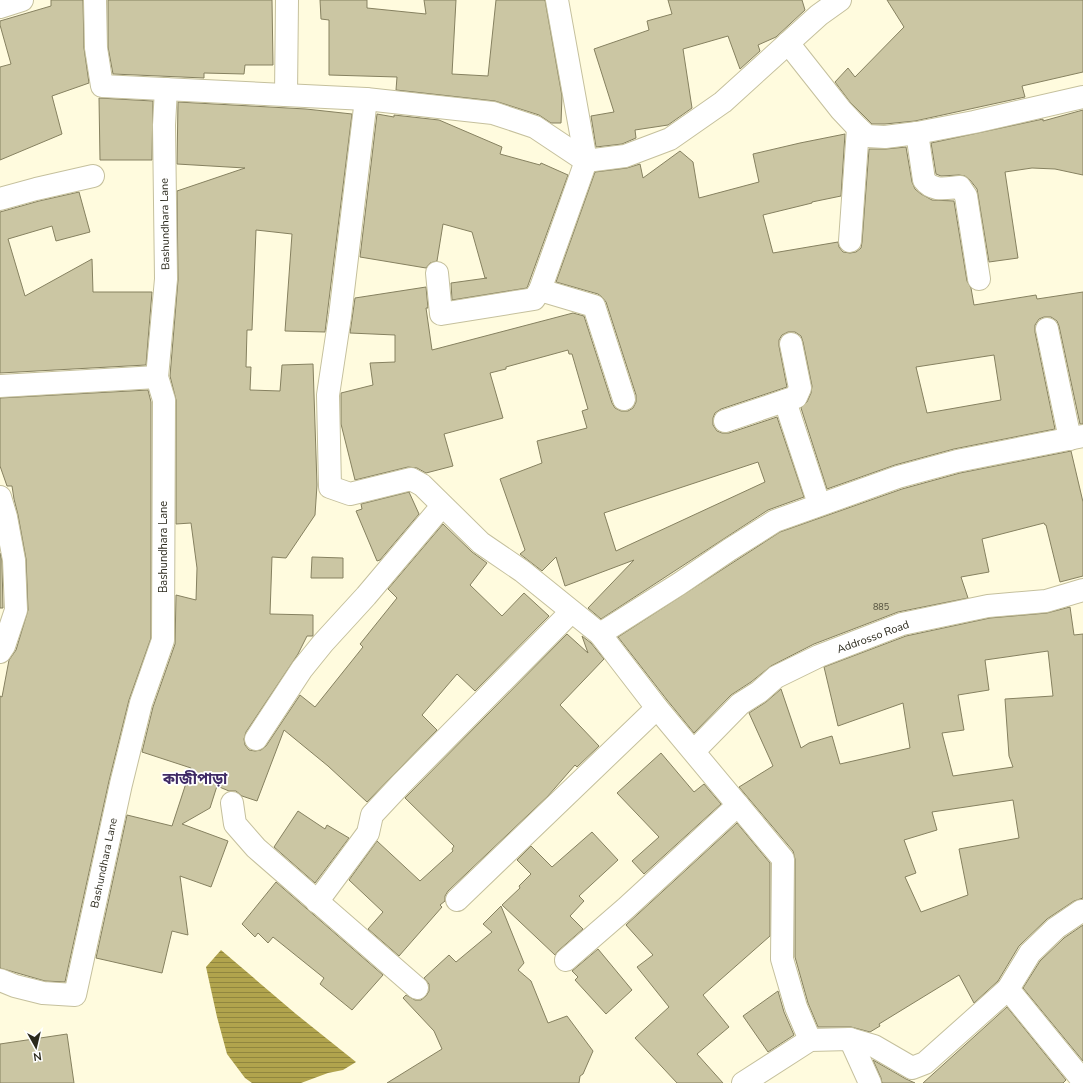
<svg xmlns="http://www.w3.org/2000/svg" width="1083" height="1083" font-family="'Nunito Sans','Noto Sans Bengali',sans-serif">
<style>
.water{fill:url(#water-rules)}
.building{fill:#cbc6a3;stroke:#868160;fill-rule:evenodd}
.lines{fill:none;stroke-linecap:round;stroke-linejoin:round}
.minor-casing{stroke:#c5c09d;stroke-width:24}
.minor{stroke:#fff;stroke-width:22}
.labels{text-anchor:middle;dominant-baseline:central;stroke-width:3.5;stroke-linejoin:round;paint-order:stroke}
.number-label{font-size:9px;fill:#53503e}
.street-label{font-size:11px;fill:#2b291c;stroke:#fff}
.district-label{font-size:15px;font-weight:bold;fill:#3f2a65;stroke:#fff}
</style>
<defs>
<pattern id="water-rules" width="6" height="5" patternUnits="userSpaceOnUse"><rect width="6" height="5" fill="#b1a44d"/><path d="M0 2.5h6" fill="none" stroke="#90863f"/></pattern>
</defs>
<rect width="100%" height="100%" fill="#fffbde"/>
<polygon class="water" points="221,950 296,1014 356,1062 343,1070 328,1073 301,1083 252,1083 245,1078 227,1054 217,1017 206,967"/>
<g class="building">
<polygon points="51,0 83,0 84,48 89,83 52,96 62,134 0,160 0,67 11,64 0,25 0,21 51,6"/>
<polygon points="108,0 272,0 273,65 245,65 244,74 204,73 204,78 113,74 108,47"/>
<polygon points="320,0 367,0 367,8 426,14 424,0 456,0 452,74 488,76 496,0 545,0 562,96 561,123 551,123 539,115 495,101 396,90 397,77 329,75 329,20 321,19"/>
<polygon points="668,0 802,0 805,10 776,37 758,45 760,51 740,69 728,36 683,49 692,108 668,125 635,130 636,138 622,144 596,147 591,116 614,112 594,49 649,30 647,21 672,14"/>
<polygon points="887,0 1083,0 1083,72 1022,86 1025,97 915,121 885,124 872,124 850,102 835,82 848,68 855,77 904,27"/>
<polygon points="99,98 153,101 152,160 100,160"/>
<polygon points="178,102 306,109 352,114 325,332 285,331 292,234 256,230 252,330 247,330 246,367 251,367 250,390 280,391 282,365 313,364 317,485 315,515 286,558 272,557 270,614 313,615 313,636 307,636 298,654 246,732 244,739 245,745 249,750 255,751 261,750 266,746 300,695 315,707 363,647 360,644 397,598 388,589 443,524 472,552 487,563 470,585 502,616 524,593 549,616 475,691 457,674 422,715 437,730 367,802 328,766 284,730 257,801 242,796 236,791 229,791 217,786 210,808 182,824 228,841 211,887 180,876 188,935 172,931 162,973 96,958 127,815 172,826 191,768 142,752 153,707 175,644 176,595 196,600 197,568 191,523 176,524 176,400 170,376 178,280 177,191 245,168 177,164"/>
<polygon points="1083,110 1083,175 1055,169 1032,168 1005,172 1018,258 989,262 977,189 970,180 965,176 959,175 941,176 936,174 931,143 1043,119 1043,121"/>
<polygon points="377,114 394,117 394,115 439,120 502,147 500,154 540,165 541,163 568,175 527,288 452,300 451,283 487,278 485,278 472,232 443,224 437,261 430,263 426,268 360,257"/>
<path d="M 845,134 L 841,196 L 812,202 L 812,203 L 763,215 L 773,253 L 838,242 L 839,247 L 843,252 L 850,253 L 856,252 L 861,248 L 862,242 L 869,149 L 886,149 L 906,147 L 912,182 L 915,189 L 921,194 L 932,200 L 954,201 L 967,281 L 971,288 L 974,305 L 1036,295 L 1037,299 L 1083,292 L 1083,424 L 1080,424 L 1059,326 L 1057,321 L 1051,317 L 1044,317 L 1039,319 L 1035,325 L 1035,332 L 1055,429 L 954,449 L 895,465 L 827,489 L 801,408 L 807,402 L 811,393 L 812,386 L 803,342 L 801,336 L 795,332 L 788,332 L 782,335 L 779,340 L 779,346 L 787,387 L 721,409 L 715,413 L 713,418 L 713,425 L 717,431 L 722,433 L 729,433 L 777,417 L 804,497 L 768,510 L 601,619 L 588,608 L 634,560 L 565,586 L 556,557 L 542,571 L 520,554 L 525,550 L 500,479 L 542,463 L 537,441 L 587,428 L 582,411 L 588,409 L 572,354 L 569,354 L 568,350 L 506,367 L 506,369 L 490,373 L 503,418 L 444,434 L 453,466 L 426,473 L 417,468 L 408,467 L 355,480 L 341,424 L 341,393 L 373,385 L 370,363 L 395,362 L 395,335 L 350,333 L 355,298 L 426,287 L 428,308 L 426,308 L 432,350 L 573,313 L 584,316 L 612,403 L 615,408 L 621,411 L 628,411 L 633,408 L 636,402 L 636,395 L 606,302 L 602,297 L 598,294 L 556,282 L 595,172 L 627,168 L 640,164 L 643,178 L 680,151 L 693,162 L 699,198 L 759,182 L 753,154 L 800,143 ZM 994,355 L 1001,400 L 927,413 L 916,367 ZM 758,462 L 765,482 L 616,551 L 604,513 Z"/>
<polygon points="79,192 90,232 56,241 52,226 8,239 25,296 92,259 93,292 152,292 146,365 0,373 0,212 39,201"/>
<polygon points="148,390 151,402 151,638 129,700 109,781 65,982 45,981 0,968 0,696 2,697 9,660 16,650 28,610 26,559 18,515 14,499 12,486 7,486 0,466 0,398"/>
<polygon points="1071,451 1083,502 1083,576 1060,582 1046,525 1045,525 1044,523 982,539 989,572 961,577 968,598 898,612 814,644 771,666 751,682 731,695 694,733 667,700 618,637 780,532 902,489 960,473"/>
<polygon points="409,492 419,514 380,560 377,561 356,511 362,509 361,504"/>
<polygon points="0,553 2,561 3,608 0,608"/>
<polygon points="312,557 343,558 343,578 311,578"/>
<path d="M 1070,607 L 1074,635 L 1083,634 L 1083,898 L 1074,901 L 1047,919 L 1019,946 L 998,981 L 974,1003 L 959,975 L 879,1024 L 880,1026 L 870,1032 L 851,1027 L 818,1027 L 808,1003 L 795,957 L 795,859 L 793,851 L 739,787 L 773,766 L 749,713 L 766,702 L 781,689 L 801,748 L 809,743 L 832,736 L 840,764 L 910,748 L 903,703 L 838,726 L 824,667 L 906,636 L 990,618 L 1047,613 ZM 1048,651 L 1053,696 L 1005,699 L 1009,756 L 1013,767 L 953,776 L 942,733 L 964,730 L 958,695 L 989,690 L 985,660 ZM 1013,800 L 1019,838 L 959,849 L 968,895 L 921,912 L 905,877 L 916,873 L 904,840 L 937,830 L 932,812 Z"/>
<polygon points="567,634 588,653 582,636 591,643 604,659 560,705 599,746 577,767 575,765 548,796 448,891 445,896 445,901 440,905 442,907 399,956 368,929 383,912 349,880 377,841 420,881 453,851 452,849 454,846 405,798"/>
<polygon points="661,753 694,792 704,784 721,804 644,874 632,861 659,837 617,793"/>
<polygon points="298,811 325,829 327,825 349,838 315,883 274,847"/>
<polygon points="737,823 770,863 770,936 703,995 729,1027 697,1054 723,1083 677,1083 635,1038 669,1007 637,967 653,955 626,925"/>
<polygon points="592,832 618,860 579,896 584,901 570,916 583,929 558,951 555,955 502,905 520,888 519,886 531,874 517,860 531,846 552,867"/>
<polygon points="276,882 383,975 352,1010 320,984 324,978 273,937 268,943 258,933 255,937 242,924"/>
<polygon points="501,906 524,963 518,970 531,981 548,1023 567,1016 593,1051 583,1074 580,1076 579,1083 387,1083 442,1049 434,1031 403,998 406,995 415,1000 421,1000 426,996 429,991 429,984 424,978 449,955 456,962 492,932 483,924"/>
<polygon points="1083,925 1083,1061 1023,988 1040,961 1064,938"/>
<polygon points="598,949 632,990 606,1014 575,980 578,977 572,971"/>
<polygon points="778,991 784,1012 794,1035 768,1052 743,1016"/>
<polygon points="1007,1007 1066,1080 1063,1083 923,1083"/>
<polygon points="67,1034 74,1083 0,1083 0,1044"/>
<polygon points="873,1060 906,1079 915,1083 882,1083 881,1078"/>
</g>
<g class="lines">
<defs>
<g id="minor">
<polyline points="95,0 96,48 102,86 366,99 493,113 535,127 586,161 625,156 670,139 723,102 819,15 840,0"/>
<polyline points="0,7 22,0"/>
<polyline points="788,43 841,110 858,128 867,136 885,137 917,133 974,122 1083,97"/>
<polyline points="286,95 287,0"/>
<polyline points="366,99 340,316 328,395 330,487 350,494 411,479 422,485 481,543 522,571 600,634 657,708 783,859 782,959 796,1007 810,1040"/>
<path d="M 917,133 L 924,180 C 933,192 946,188 960,187 L 966,196 L 979,279"/>
<polyline points="0,199 36,189 93,176"/>
<polyline points="850,241 858,128"/>
<polyline points="437,273 441,314 534,299 540,290 586,161 557,0"/>
<polyline points="540,290 594,306 624,399"/>
<polyline points="1047,329 1070,439"/>
<polyline points="0,386 157,377"/>
<polyline points="785,401 819,504"/>
<polyline points="725,421 796,397 800,388 791,344"/>
<polyline points="0,497 6,517 14,560 16,610 4,646 0,652"/>
<polyline points="600,634 679,584 729,550 775,521 898,477 957,461 1083,436"/>
<polyline points="256,739 302,669 323,643 366,596 442,506"/>
<polyline points="694,751 740,704 759,692 776,677 819,656 902,624 988,606 1046,601 1083,590"/>
<polyline points="232,803 235,824 256,848 417,988"/>
<polyline points="457,900 657,708"/>
<polyline points="317,902 368,833 372,815 401,784 571,612"/>
<polyline points="566,960 626,908 738,805"/>
<polyline points="0,980 15,986 43,993 75,995 121,784 141,703 163,640 164,400 157,377 166,279 164,125 166,89"/>
<polyline points="1008,989 1083,1081"/>
<polyline points="850,1039 870,1083"/>
<polyline points="743,1083 810,1040 850,1039 874,1046 912,1068 925,1063 1008,989 1030,953 1056,928 1081,911 1083,911"/>
</g>
</defs>
<use href="#minor" class="minor-casing"/>
<use href="#minor" class="minor"/>
</g>
<g class="labels">
<g class="number-label">
<text x="881" y="607">885</text>
</g>
<g class="street-label">
<text transform="translate(165 224) rotate(-91)">Bashundhara Lane</text>
<text transform="translate(163 547) rotate(-90)">Bashundhara Lane</text>
<text transform="translate(873 637) rotate(-20)">Addrosso Road</text>
<text transform="translate(104 863) rotate(-78)">Bashundhara Lane</text>
</g>
<g class="district-label">
<text x="195" y="779">কাজীপাড়া</text>
</g>
</g>
<g transform="translate(36 1047) rotate(172)" stroke="#ffffff" stroke-width="3" paint-order="stroke">
<path d="M0-3L7 15L0 10L-7 15Z" fill="#2b291c"/>
<text y="-6" font-size="11" font-weight="bold" text-anchor="middle" fill="#2b291c">N</text>
</g>
</svg>
